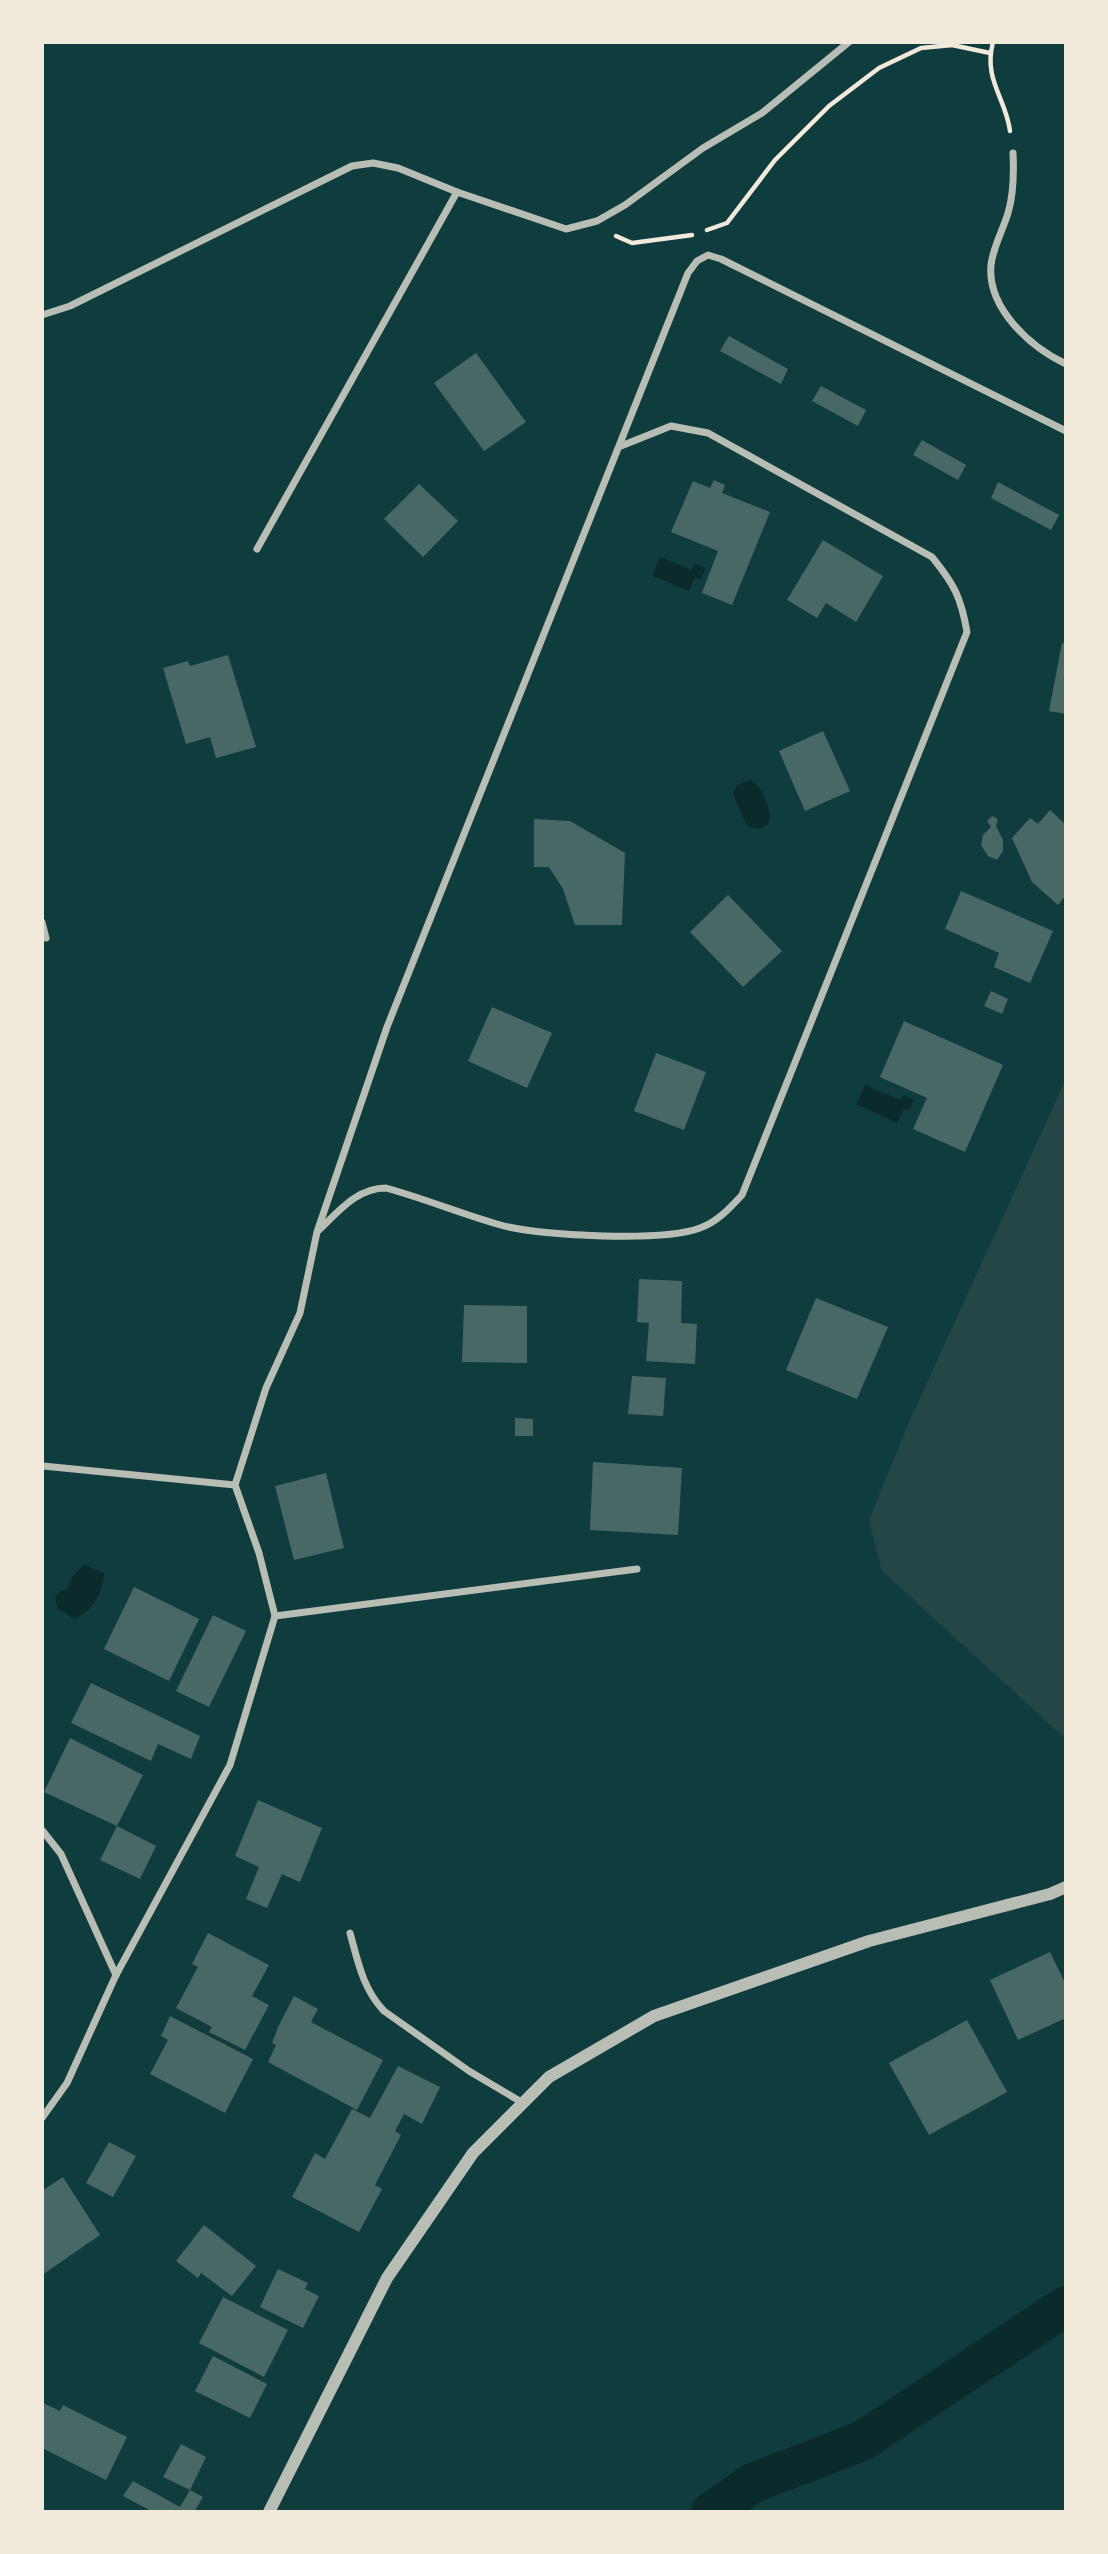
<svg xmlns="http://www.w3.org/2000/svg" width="1108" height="2554" font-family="'Work Sans',sans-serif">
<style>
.green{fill:#244646}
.water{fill:#0a2a2b}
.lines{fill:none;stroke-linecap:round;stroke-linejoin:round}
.canal{stroke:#0a2a2b;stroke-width:40}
.building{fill:#486865}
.path{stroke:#f1e9da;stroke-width:4.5}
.minor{stroke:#b8beb3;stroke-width:7}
.tertiary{stroke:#b8beb3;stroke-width:12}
</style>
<rect width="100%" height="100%" fill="#0f3d3e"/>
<polygon class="green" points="1066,1079 1066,1739 882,1571 869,1520 909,1422"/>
<g class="water">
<polygon points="660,557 692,570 695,564 706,568 701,579 695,577 689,591 653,576"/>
<path d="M 750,780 C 762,785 773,812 768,824 L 759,829 L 747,826 L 733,794 L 737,785 Z"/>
<polygon points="865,1085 900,1100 904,1095 914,1100 909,1111 904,1109 897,1123 856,1104"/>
<path d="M 84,1565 L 104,1573 C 103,1593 93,1610 75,1619 L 58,1609 L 55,1598 L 59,1592 L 66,1590 L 73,1576 Z"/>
</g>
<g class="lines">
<polyline class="canal" points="711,2512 753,2483 862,2441 1066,2306"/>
</g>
<g class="building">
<polygon points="729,336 788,369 781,384 720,351"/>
<polygon points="476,353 526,422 484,451 434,383"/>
<polygon points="821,386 866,410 858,426 812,401"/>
<polygon points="922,440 966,465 958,480 913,455"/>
<polygon points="714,480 725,485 722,493 770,512 732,605 702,593 718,551 671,532 693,481 710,488"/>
<polygon points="998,482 1059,515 1051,530 991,498"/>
<polygon points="419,484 458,521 423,557 384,519"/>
<polygon points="823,540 883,576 856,622 826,603 817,618 787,600"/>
<polygon points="1062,643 1066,644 1066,714 1049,711"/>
<polygon points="228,655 256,747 216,758 210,737 186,744 163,668 188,661 190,666"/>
<polygon points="823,731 850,791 805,811 779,751"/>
<polygon points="1050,810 1066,825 1066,895 1058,905 1032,882 1012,838 1030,818 1038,824"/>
<polygon points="992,816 998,819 996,826 1003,840 1003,851 997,860 988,856 981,845 983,835 991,827 987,821"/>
<polygon points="534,819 570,821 625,853 622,925 575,925 563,889 549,867 534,867"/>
<polygon points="961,891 1053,931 1030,983 994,967 999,953 945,929"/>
<polygon points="728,895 782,951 743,987 690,932"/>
<polygon points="991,991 1008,999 1002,1014 984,1006"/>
<polygon points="492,1007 552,1033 527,1088 468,1061"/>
<polygon points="904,1021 1003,1065 965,1152 913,1129 927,1098 880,1077"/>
<polygon points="656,1053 706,1072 684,1130 634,1111"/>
<polygon points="639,1279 682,1281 681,1323 697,1324 695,1364 646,1361 649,1323 637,1322"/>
<polygon points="816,1298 888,1327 857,1399 786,1370"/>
<polygon points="464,1305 527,1306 527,1363 462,1362"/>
<polygon points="632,1376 666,1378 663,1416 628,1414"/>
<polygon points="515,1418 533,1419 533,1436 515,1436"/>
<polygon points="593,1462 682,1468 678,1535 590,1530"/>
<polygon points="326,1473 344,1548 294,1560 275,1486"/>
<polygon points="134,1587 199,1619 169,1681 104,1649"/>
<polygon points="213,1615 246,1631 209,1707 176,1691"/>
<polygon points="91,1683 200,1736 191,1759 158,1744 151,1761 71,1723"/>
<polygon points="70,1738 143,1775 117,1826 156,1846 140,1879 100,1860 117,1826 44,1792"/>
<polygon points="258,1800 322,1828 300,1882 282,1874 267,1908 246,1899 259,1867 235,1856"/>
<polygon points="208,1933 269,1965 252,1996 269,2005 245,2050 209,2032 212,2027 176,2008 198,1967 192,1964"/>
<polygon points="1050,1952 1066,1985 1066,2018 1018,2040 990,1980"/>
<polygon points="294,1996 318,2009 311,2022 383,2060 357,2110 268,2062 276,2045 272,2043 278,2027"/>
<polygon points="170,2016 253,2059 225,2113 150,2074 168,2040 161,2036"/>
<polygon points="967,2020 1007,2092 929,2135 889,2063"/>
<polygon points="398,2066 440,2087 422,2124 404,2114 395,2131 401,2135 375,2185 382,2189 359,2232 292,2197 315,2153 325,2159 352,2109 370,2118"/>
<polygon points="109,2142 136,2156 113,2197 86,2183"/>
<polygon points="63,2177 100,2235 42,2275 42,2191"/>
<polygon points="204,2225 256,2266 232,2296 201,2273 198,2278 176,2261"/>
<polygon points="278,2269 308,2283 305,2289 319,2296 303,2328 260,2307"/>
<polygon points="223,2297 288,2330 264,2377 199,2343"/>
<polygon points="213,2356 267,2384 250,2418 195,2391"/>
<polygon points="43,2403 60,2411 63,2405 127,2437 106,2480 42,2448"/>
<polygon points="181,2444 206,2457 190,2490 163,2477"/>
<polygon points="133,2481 180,2507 190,2490 203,2497 194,2512 153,2512 123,2496"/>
</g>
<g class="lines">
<g class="path">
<path d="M 993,42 C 983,80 1006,98 1010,131"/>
<polyline points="707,230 727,223 775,160 829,106 879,68 921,48 952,45 990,53"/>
<polyline points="616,236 632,243 692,235"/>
</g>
<g class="minor">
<path d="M 1013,153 C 1014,173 1014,193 1008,213 C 1003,230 993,247 991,265 C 987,308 1030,347 1066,364"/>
<polyline points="42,315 70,306 352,166 373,163 398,168 457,192 566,229 597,221 625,205 703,148 762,113 849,42"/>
<polyline points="257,549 457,192"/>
<polyline points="42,922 46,938"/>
<path d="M 319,1230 C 339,1211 357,1188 386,1188 C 426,1199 464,1215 504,1226 C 543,1236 663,1242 700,1228 C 717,1222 730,1208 742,1195 L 967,632 C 961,597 954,584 932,557 L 708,433 L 671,426 L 621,446"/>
<polyline points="43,1466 235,1485"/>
<polyline points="275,1616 637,1569"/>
<polyline points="42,1830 61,1854 116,1975"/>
<path d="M 350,1933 C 358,1962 363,1989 384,2011 L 469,2071 L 523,2103"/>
<polyline points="42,2118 67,2083 116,1975 230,1765 275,1616 259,1553 235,1485 266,1388 300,1313 317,1232 387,1027 688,273 697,261 708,255 721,259 1066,431"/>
</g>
<polyline class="tertiary" points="269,2512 387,2278 473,2153 549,2077 654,2016 869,1941 1050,1894 1066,1887"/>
</g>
<rect width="1108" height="2554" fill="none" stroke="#f1e9da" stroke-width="88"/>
</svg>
